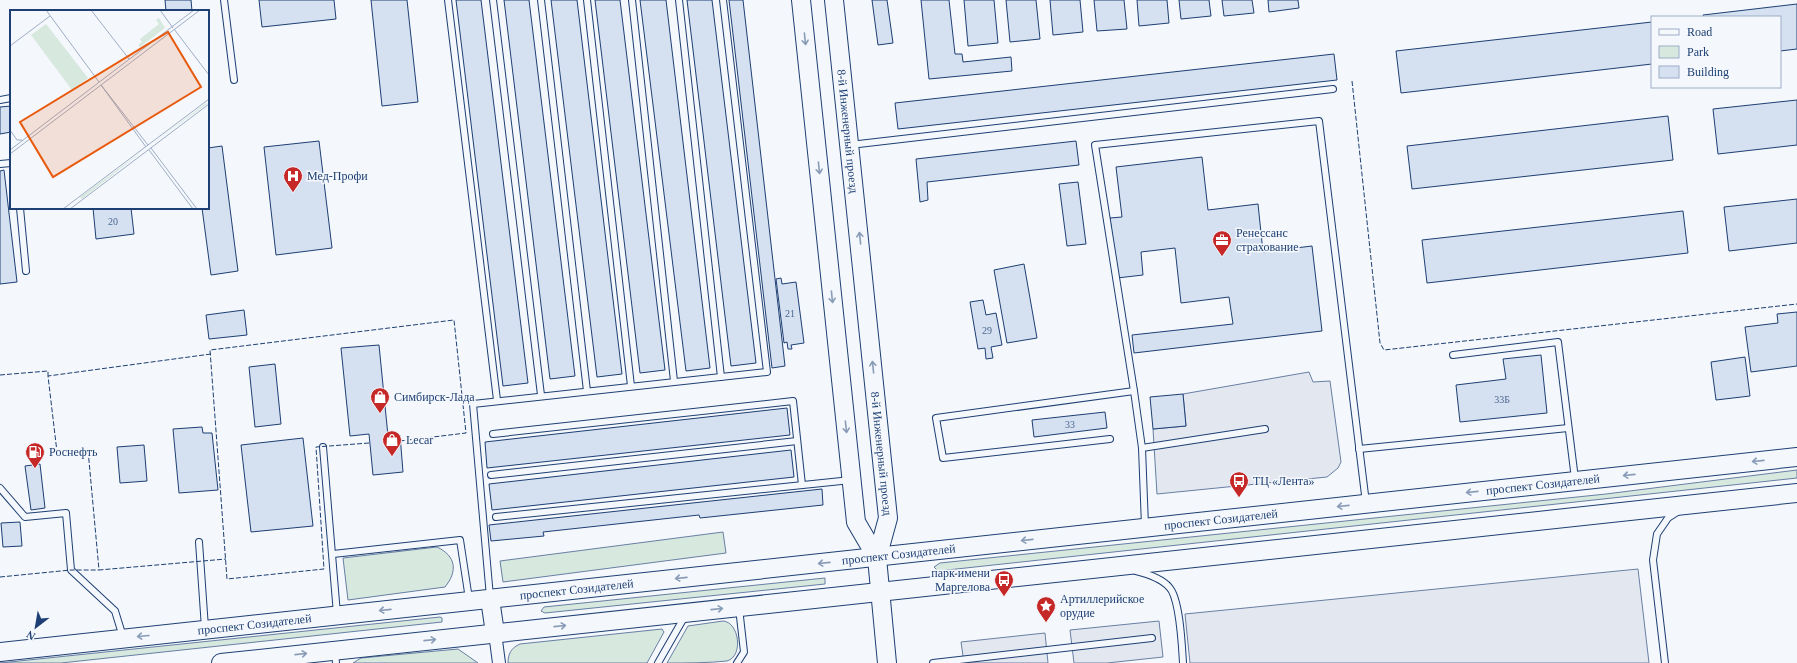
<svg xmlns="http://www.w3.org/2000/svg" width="1797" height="663" font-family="Georgia,serif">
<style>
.green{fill:#d7e8df;stroke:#687fa3}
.parking{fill:#e3e8f0;stroke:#687fa3}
.building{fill:#d5e0f0;stroke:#1d3f73}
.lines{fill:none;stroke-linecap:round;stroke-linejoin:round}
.lane-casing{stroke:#1d3f73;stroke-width:8}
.street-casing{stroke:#1d3f73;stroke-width:14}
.secondary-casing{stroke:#1d3f73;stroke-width:20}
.lane{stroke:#f4f7fb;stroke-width:6}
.street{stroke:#f4f7fb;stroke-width:12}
.secondary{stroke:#f4f7fb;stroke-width:18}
.fence{stroke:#1d3f73;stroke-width:1;stroke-dasharray:5 2;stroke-linecap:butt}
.oneway{stroke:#889bb7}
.labels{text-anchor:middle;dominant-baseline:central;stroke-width:3;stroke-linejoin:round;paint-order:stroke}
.number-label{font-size:10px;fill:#4b6792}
.street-label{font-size:12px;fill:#1d3f73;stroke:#f4f7fb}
.poi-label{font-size:12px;fill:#1d3f73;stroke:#f4f7fb;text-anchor:start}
.inset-road{fill:none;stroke:#9eadc5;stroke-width:1}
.view{fill:#e8590c;fill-opacity:0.15;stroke:#e8590c;stroke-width:2}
.inset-edge{fill:none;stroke:#1d3f73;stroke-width:2}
</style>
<rect width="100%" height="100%" fill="#f4f7fb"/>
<g class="green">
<polygon points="1797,470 1797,478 938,571 934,567 940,563 1606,494"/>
<polygon points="723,532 726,553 503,582 500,561"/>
<path d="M 437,547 C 456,556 458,571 445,587 L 348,600 L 343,558 Z"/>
<polygon points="825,578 825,584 545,613 541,611 544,607"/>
<polygon points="440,617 442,618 442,622 61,663 0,663"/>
<path d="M 723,621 C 739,622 744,656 727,661 C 708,663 686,663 667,663 L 688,626 Z"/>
<path d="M 662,629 L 664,632 L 647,663 L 508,663 C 508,654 511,648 520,644 Z"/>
<polygon points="458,649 478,663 353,663 361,658"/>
</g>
<g class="parking">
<polygon points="1309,372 1313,382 1330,381 1341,462 1338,468 1327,477 1157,494 1153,429 1186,426 1183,394"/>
<polygon points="1638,569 1649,663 1190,663 1185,614"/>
<polygon points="1159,621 1163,657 1107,663 1074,663 1070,630"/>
<polygon points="1045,633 1048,663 964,663 961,642"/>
</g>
<g class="building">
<polygon points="165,0 191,0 192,11 166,11"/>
<polygon points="259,0 334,0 336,19 262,27"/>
<polygon points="371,0 407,0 418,102 382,106"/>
<polygon points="456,0 481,0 528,383 503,386"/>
<polygon points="504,0 529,0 575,376 550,379"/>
<polygon points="551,0 577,0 622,374 597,377"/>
<polygon points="595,0 620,0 665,370 640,373"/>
<polygon points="640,0 666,0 710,368 686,371"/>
<polygon points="687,0 712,0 756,363 731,366"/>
<polygon points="729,0 743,0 785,366 772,368"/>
<polygon points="872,0 887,0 893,43 878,45"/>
<polygon points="921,0 949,0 955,54 962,54 963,62 1011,57 1012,71 929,79"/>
<polygon points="964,0 994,0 998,43 968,46"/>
<polygon points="1006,0 1036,0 1040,39 1010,42"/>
<polygon points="1050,0 1080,0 1083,32 1053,35"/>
<polygon points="1094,0 1124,0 1127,29 1097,31"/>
<polygon points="1137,0 1167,0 1169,23 1139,26"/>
<polygon points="1179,0 1209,0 1211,16 1181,19"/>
<polygon points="1222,0 1252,0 1254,13 1224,16"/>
<polygon points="1268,0 1298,0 1299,8 1269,12"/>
<polygon points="1797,4 1797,49 1780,51 1780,17 1704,17 1703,15"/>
<polygon points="1652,22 1652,64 1401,93 1396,51"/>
<polygon points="1334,54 1337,80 898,129 895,103"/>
<polygon points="1797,100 1797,145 1718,154 1713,109"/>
<polygon points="11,106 11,132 0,134 0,107"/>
<polygon points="1668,116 1673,160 1412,189 1407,146"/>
<polygon points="319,141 332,248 276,255 264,147"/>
<polygon points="1076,141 1079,165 927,182 928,200 920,202 916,159"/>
<polygon points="222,146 238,271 211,275 202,208 208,208 208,148"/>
<polygon points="1202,157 1208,210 1258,204 1263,252 1312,246 1322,331 1134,353 1132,335 1233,324 1229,297 1181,303 1175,248 1141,252 1143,275 1117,278 1110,218 1122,217 1116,167"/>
<polygon points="4,170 17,282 0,284 0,171"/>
<polygon points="1078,182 1086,244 1067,246 1059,184"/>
<polygon points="1797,199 1797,243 1729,251 1724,207"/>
<polygon points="93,208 131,208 134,234 96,239"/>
<polygon points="1683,211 1688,253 1427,283 1422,240"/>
<polygon points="1024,264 1037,338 1007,343 994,270"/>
<polygon points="781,278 782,284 796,282 804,343 791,345 792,349 788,349 787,342 784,343 776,279"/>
<polygon points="983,300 986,315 996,313 1002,345 991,347 993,358 986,359 985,348 978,349 970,302"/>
<polygon points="244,310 247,335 209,339 206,315"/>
<polygon points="1797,312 1797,366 1751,372 1745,327 1778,323 1777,314"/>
<polygon points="379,345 388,436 400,435 403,472 373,475 369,434 350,436 341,348"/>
<polygon points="1541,355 1547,413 1460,422 1456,385 1506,379 1503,359"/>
<polygon points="1745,357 1750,396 1716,400 1711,362"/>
<polygon points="275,364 281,424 255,427 249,367"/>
<polygon points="1183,394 1186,426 1153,429 1150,397"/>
<polygon points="787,408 790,435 487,468 485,442"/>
<polygon points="1105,412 1107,428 1034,437 1032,420"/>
<polygon points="202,427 203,433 212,433 218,490 179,493 173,429"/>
<polygon points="303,438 313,526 251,532 241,445"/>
<polygon points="144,445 147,481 120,483 117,447"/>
<polygon points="791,450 794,477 492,510 489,484"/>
<polygon points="40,464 45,508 31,510 25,466"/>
<polygon points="822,489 823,505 700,518 699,515 543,532 544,536 491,541 489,525"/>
<polygon points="20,522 22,546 3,547 1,523"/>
</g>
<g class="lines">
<defs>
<g id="lane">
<polyline points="224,0 234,80"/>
<polyline points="448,0 497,400"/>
<polyline points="493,0 541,395"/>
<polyline points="541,0 587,391"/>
<polyline points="587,0 631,386"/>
<polyline points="632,0 674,381"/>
<polyline points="679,0 721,377"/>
<polyline points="0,100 11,98"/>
<polyline points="850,145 1333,89"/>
<polyline points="0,164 11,163"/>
<polyline points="20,208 26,271"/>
<polyline points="1453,355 1558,342 1575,479"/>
<polyline points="493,434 793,401 802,485"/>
<polyline points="1110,439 943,458 936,418 1134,391"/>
<polyline points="323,447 337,614"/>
<polyline points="1142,448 1265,429"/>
<polyline points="1359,449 1568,428"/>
<polyline points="491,475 797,441"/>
<polyline points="0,488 25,517 66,513 71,570 115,611 123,637"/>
<polyline points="496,517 851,480"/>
<polyline points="1145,526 1142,448 1134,391 1095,145 1319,121 1366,503"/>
<polyline points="199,542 205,628"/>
<polyline points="333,554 460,540 469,599"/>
<path d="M 1136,571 C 1148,574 1161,578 1169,587 C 1180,598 1182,647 1183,663"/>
<polyline points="490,597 473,404 767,372 723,0"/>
<polyline points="335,652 336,663"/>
<polyline points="658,663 685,616"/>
<polyline points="737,663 744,652 739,608"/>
<polyline points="933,663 1152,638"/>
<polyline points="1665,663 1653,560 1657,534 1668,518 1679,511"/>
</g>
<polyline id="street" points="495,633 499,663"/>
<g id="secondary">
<polyline points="801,0 856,522 877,558"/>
<path id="s1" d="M 834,0 L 888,518 L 877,558 L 887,663"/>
<polyline points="490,599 495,633"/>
<path id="s2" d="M 0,652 L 1797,457"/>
<polyline points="221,663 1797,493"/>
</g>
</defs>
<use href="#lane" class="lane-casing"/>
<use href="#street" class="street-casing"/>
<use href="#secondary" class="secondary-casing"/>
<use href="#lane" class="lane"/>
<use href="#street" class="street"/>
<use href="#secondary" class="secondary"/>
<g class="fence">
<polyline points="1352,81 1380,343 1384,350 1797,304"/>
<polyline points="211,354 48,376 57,452 88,450 99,570 226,559"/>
<polyline points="0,375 48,371 48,376"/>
<polyline points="369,443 316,447 324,569 227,579 210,350 454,320 466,433 400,441"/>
<polyline points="0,577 71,570 99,570"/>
</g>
</g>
<defs><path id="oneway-shaft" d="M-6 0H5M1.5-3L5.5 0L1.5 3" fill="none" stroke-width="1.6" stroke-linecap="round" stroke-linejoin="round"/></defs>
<g class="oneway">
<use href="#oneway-shaft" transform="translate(805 39) rotate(84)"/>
<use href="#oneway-shaft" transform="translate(819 168) rotate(84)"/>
<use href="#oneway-shaft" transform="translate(860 238) rotate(-96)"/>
<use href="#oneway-shaft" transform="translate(832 297) rotate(84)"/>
<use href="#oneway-shaft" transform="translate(873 367) rotate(-96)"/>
<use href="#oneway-shaft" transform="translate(846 427) rotate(84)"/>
<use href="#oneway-shaft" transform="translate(1758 461) rotate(174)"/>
<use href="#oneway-shaft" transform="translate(1629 475) rotate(174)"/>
<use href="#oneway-shaft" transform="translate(1472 492) rotate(174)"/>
<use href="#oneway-shaft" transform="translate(1343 506) rotate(174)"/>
<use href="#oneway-shaft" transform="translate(1027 540) rotate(174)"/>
<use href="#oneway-shaft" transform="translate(824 563) rotate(174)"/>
<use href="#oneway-shaft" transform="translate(681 578) rotate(174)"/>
<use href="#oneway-shaft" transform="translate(717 609) rotate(-6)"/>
<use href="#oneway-shaft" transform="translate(385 610) rotate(174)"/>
<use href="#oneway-shaft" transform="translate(560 626) rotate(-6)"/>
<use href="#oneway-shaft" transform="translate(143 636) rotate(175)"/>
<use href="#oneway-shaft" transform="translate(430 640) rotate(-6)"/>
<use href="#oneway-shaft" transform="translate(301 654) rotate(-6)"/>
</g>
<defs>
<symbol id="hospital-pin" viewBox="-11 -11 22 30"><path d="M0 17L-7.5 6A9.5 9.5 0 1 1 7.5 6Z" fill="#c62828" stroke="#f4f7fb"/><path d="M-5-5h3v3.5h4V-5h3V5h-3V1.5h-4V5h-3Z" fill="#fff"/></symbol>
<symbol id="office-pin" viewBox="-11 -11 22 30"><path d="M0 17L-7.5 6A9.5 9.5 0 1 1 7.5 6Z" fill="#c62828" stroke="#f4f7fb"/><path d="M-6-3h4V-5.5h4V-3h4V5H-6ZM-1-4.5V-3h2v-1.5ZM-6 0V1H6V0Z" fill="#fff"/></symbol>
<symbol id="shop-pin" viewBox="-11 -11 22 30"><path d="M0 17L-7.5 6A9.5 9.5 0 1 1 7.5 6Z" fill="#c62828" stroke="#f4f7fb"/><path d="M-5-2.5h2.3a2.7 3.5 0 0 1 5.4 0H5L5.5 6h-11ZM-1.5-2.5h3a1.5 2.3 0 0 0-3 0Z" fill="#fff"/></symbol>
<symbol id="fuel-pin" viewBox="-11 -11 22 30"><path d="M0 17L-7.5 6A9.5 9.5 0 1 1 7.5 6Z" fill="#c62828" stroke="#f4f7fb"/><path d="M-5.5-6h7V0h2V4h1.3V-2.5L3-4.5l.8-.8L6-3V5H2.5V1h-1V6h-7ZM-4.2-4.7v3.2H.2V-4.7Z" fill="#fff"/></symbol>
<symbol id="bus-pin" viewBox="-11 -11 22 30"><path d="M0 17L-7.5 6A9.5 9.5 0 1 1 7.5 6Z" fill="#c62828" stroke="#f4f7fb"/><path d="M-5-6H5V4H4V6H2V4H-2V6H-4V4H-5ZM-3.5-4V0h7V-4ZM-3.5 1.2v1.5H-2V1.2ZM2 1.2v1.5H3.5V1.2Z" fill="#fff"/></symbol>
<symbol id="sight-pin" viewBox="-11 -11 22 30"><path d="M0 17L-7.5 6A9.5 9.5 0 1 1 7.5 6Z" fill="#c62828" stroke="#f4f7fb"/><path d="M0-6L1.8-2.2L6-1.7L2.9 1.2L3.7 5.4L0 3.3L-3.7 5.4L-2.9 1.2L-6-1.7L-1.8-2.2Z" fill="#fff"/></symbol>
</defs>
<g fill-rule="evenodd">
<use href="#hospital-pin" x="282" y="165" width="22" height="30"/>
<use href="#office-pin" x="1211" y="229" width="22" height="30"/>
<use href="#shop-pin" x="369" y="386" width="22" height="30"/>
<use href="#shop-pin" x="381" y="429" width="22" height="30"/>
<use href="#fuel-pin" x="24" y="441" width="22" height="30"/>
<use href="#bus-pin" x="1228" y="470" width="22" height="30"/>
<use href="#bus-pin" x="993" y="569" width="22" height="30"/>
<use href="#sight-pin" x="1035" y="595" width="22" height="30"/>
</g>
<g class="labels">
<g class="number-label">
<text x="113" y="221">20</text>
<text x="790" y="313">21</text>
<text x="987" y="330">29</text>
<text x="1502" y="399">33Б</text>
<text x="1070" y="424">33</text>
</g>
<g class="street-label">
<text stroke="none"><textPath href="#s1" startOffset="132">8-й Инженерный проезд</textPath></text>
<text stroke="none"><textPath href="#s1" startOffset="456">8-й Инженерный проезд</textPath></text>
<text stroke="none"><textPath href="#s2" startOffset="1552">проспект Созидателей</textPath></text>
<text stroke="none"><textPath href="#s2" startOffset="1228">проспект Созидателей</textPath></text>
<text stroke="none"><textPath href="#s2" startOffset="904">проспект Созидателей</textPath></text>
<text stroke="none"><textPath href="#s2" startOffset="580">проспект Созидателей</textPath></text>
<text stroke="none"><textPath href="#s2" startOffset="256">проспект Созидателей</textPath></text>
</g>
<g class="poi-label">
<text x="307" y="176">Мед-Профи</text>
<text x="1236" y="233">Ренессанс<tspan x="1236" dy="14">страхование</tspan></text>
<text x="394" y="397">Симбирск-Лада</text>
<text x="406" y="440">Lecar</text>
<text x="49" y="452">Роснефть</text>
<text x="1253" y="481">ТЦ «Лента»</text>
<text x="990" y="573" text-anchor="end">парк имени<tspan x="990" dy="14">Маргелова</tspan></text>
<text x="1060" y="599">Артиллерийское<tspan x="1060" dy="14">орудие</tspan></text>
</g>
</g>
<g transform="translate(10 10)">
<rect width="199" height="199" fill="#f4f7fb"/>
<path d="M 149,8 L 155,18 L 130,37 L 128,35 L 132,32 L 130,29 L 149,14 L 146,10 ZM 36,14 L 78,68 L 62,80 L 21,25 ZM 196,93 L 197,94 L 144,132 ZM 134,140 L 72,189 L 70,187 Z" fill="#d7e8df"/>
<path class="inset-road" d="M 36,0 L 89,72M 81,0 L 119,49M 150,0 L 163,18M 164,19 L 199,65M 0,36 L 40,6M 91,75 L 138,135M 91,75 L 136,137M 0,120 L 7,130 L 12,130M 141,138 L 187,199M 0,140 L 184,0M 139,140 L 183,199M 0,144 L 190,0M 53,199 L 199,89M 60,199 L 199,94"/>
<path class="view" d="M 158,22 L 191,77 L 43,167 L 10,112 Z"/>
<rect width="199" height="199" class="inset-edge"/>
</g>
<rect x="1651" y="16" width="130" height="72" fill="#f4f7fb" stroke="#9eadc5"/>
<rect x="1659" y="29" width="20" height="6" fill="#f4f7fb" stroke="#9eadc5"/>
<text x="1687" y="36" font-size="12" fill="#1d3f73">Road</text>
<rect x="1659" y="46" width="20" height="12" fill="#d7e8df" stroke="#9eadc5"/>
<text x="1687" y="56" font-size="12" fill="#1d3f73">Park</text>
<rect x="1659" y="66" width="20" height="12" fill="#d5e0f0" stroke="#9eadc5"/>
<text x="1687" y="76" font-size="12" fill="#1d3f73">Building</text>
<g transform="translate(36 627) rotate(211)" stroke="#f4f7fb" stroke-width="3" paint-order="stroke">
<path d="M0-3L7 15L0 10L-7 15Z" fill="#1d3f73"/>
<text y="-6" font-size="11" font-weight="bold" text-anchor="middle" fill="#1d3f73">N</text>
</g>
</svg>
